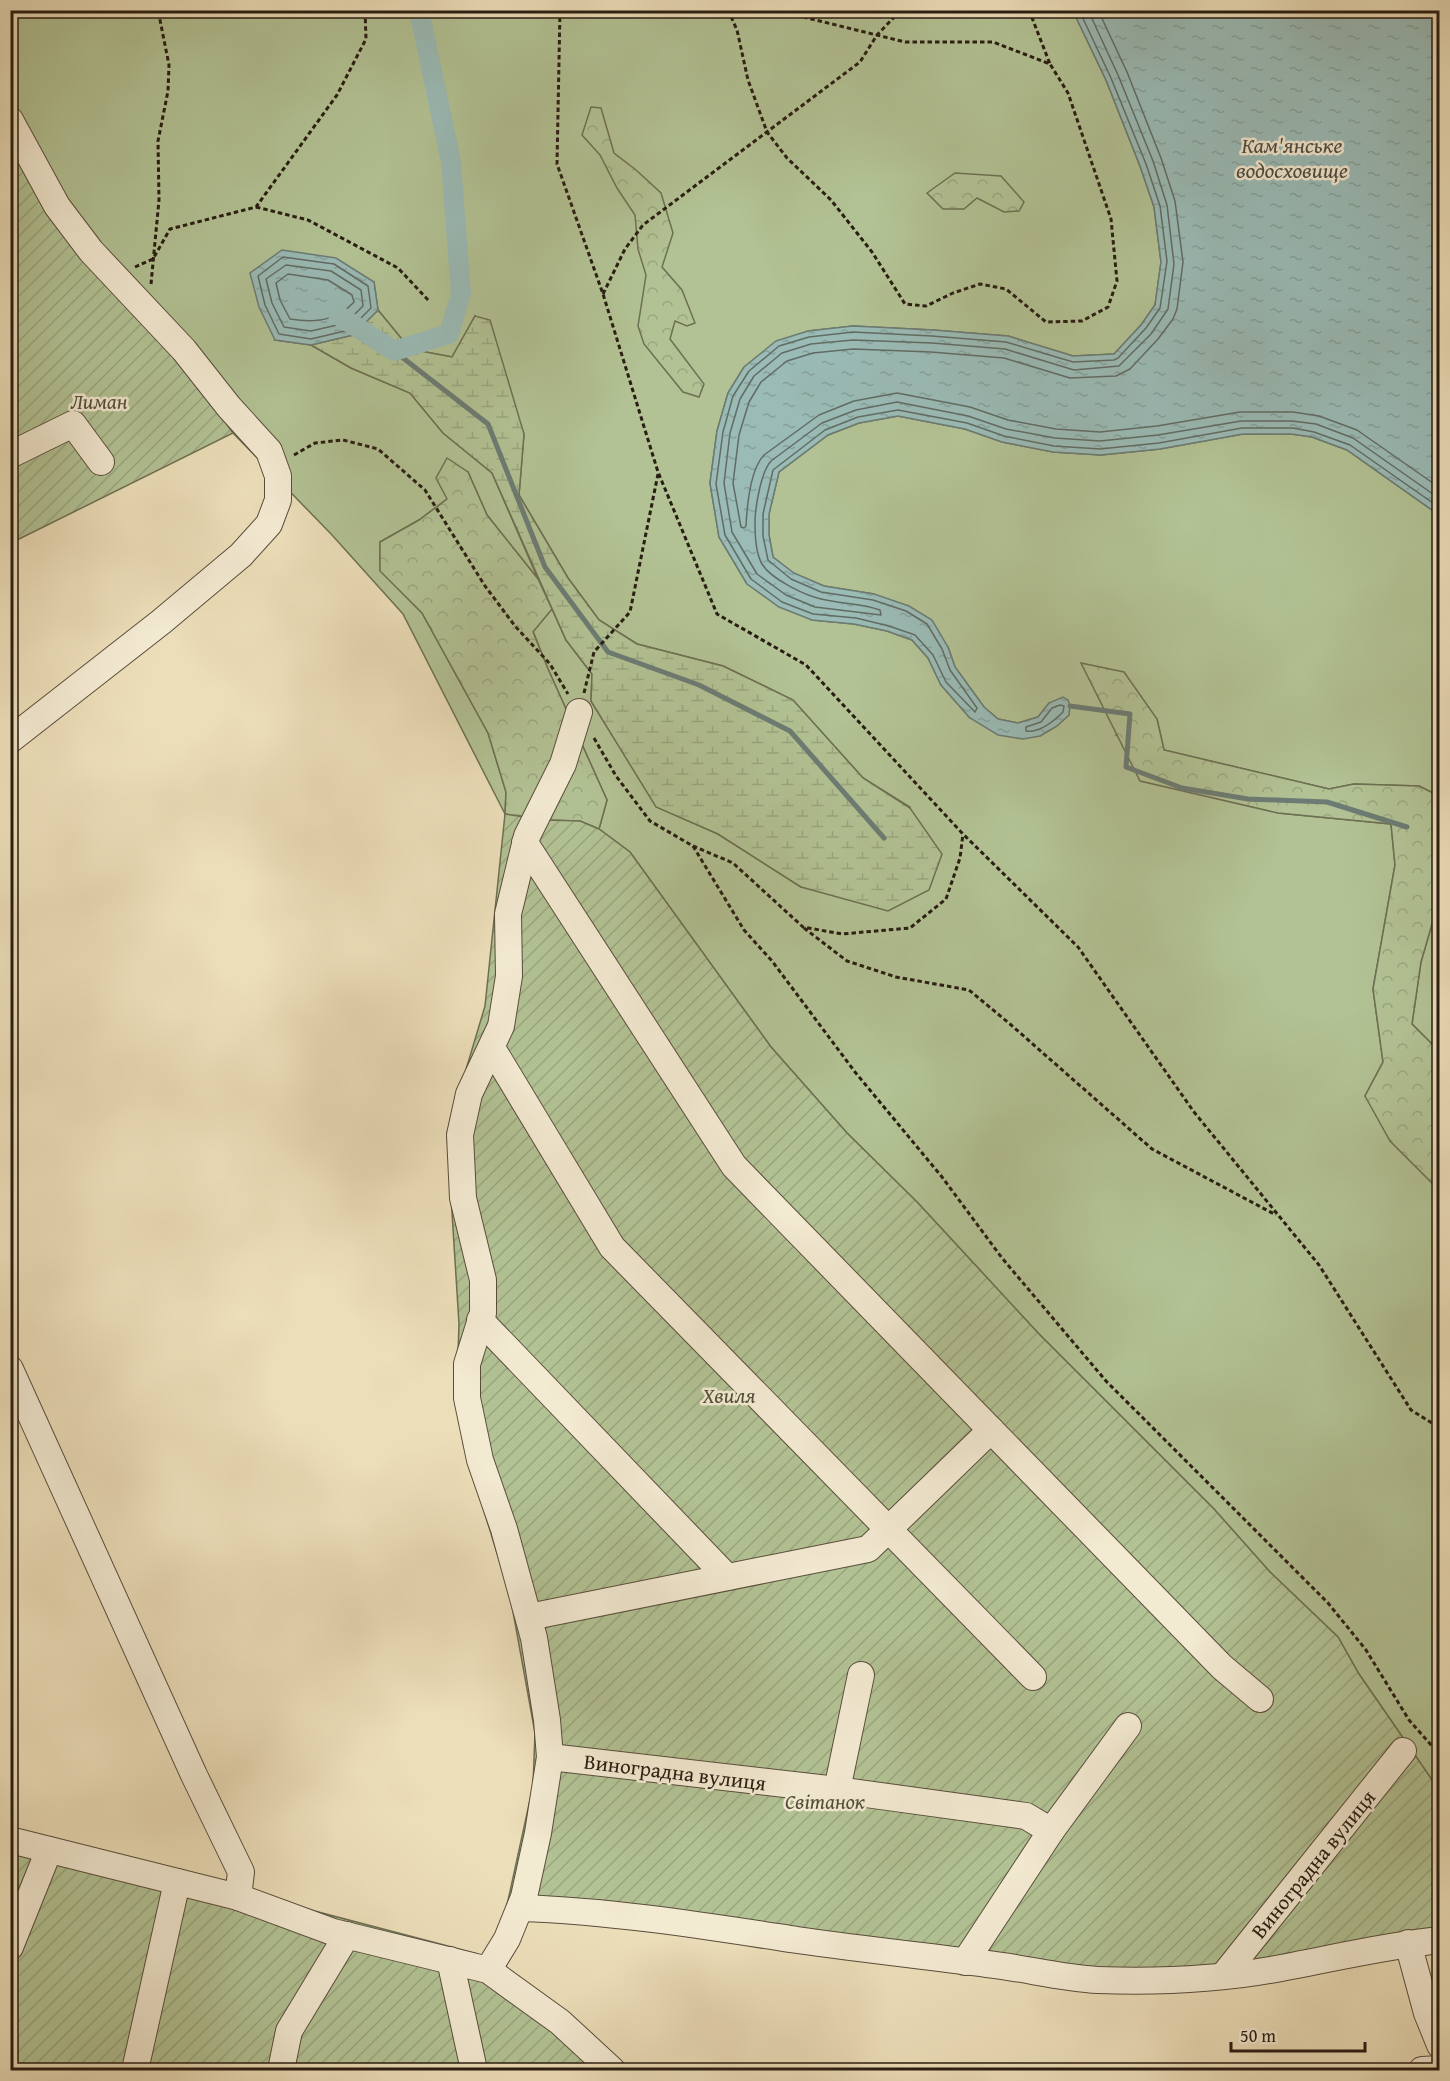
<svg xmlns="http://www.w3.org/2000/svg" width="1450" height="2081" font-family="'Gentium Book Plus',serif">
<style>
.grass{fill:#b2c294;stroke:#6d7053;stroke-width:1.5}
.forest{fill:url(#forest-crowns);stroke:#6d7053;stroke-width:1.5}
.wetland{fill:url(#wetland-marsh);stroke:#6d7053;stroke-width:1.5}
.garden{fill:url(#garden-furrows);stroke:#6d7053;stroke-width:1.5}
.water{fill:url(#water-ripples);stroke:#6c7c74;stroke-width:1.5}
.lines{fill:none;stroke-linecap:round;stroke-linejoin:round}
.shore{stroke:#616c64;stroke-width:1.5}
.stream{stroke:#6c7c74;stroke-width:5}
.canal{stroke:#9abbb6;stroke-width:20}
.minor-casing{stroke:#594d3c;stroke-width:28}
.path{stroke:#281d12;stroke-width:3;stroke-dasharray:4.5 3;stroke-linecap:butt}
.minor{stroke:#f3ead2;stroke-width:26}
.labels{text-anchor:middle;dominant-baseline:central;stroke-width:5;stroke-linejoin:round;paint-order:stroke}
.park-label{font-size:21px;font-style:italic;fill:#514f39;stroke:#f3ead2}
.street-label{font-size:21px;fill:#281d12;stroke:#f3ead2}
.water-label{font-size:22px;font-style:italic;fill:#4a4c43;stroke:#f3ead2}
</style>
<defs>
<pattern id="forest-crowns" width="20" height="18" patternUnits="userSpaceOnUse" patternTransform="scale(1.5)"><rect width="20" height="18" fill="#b2c294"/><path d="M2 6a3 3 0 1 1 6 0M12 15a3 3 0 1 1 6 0" fill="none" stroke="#99a67f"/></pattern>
<pattern id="wetland-marsh" width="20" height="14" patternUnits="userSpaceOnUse" patternTransform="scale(1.5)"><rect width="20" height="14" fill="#b2c294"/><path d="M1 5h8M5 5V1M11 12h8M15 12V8" fill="none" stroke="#99a67f"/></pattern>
<pattern id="garden-furrows" width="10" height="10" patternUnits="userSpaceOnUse" patternTransform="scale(1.5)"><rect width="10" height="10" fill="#b2c294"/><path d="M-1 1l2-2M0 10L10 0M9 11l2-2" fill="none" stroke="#99a67f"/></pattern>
<pattern id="water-ripples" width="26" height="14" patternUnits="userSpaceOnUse" patternTransform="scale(1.5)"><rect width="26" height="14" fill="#9abbb6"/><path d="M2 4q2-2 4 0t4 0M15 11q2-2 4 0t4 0" fill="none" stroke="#85a09b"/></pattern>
</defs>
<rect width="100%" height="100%" fill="#ecdeb9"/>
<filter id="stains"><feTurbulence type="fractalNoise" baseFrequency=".00333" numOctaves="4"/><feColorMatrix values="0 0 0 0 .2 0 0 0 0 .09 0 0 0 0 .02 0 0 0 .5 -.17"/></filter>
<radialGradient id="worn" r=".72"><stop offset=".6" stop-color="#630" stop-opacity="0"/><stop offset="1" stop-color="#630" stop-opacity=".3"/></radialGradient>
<g class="grass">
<polygon points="11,11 1073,11 1106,80 1140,166 1154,207 1161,262 1155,305 1141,325 1114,354 1073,356 1008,336 933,330 853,326 808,331 744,367 728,393 717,431 710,483 719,537 747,584 812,620 854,624 887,631 912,640 928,658 941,685 970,718 1040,736 1057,726 1069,715 1049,703 1038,717 1018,723 998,719 984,707 955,667 948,647 874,594 824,586 794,574 773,557 769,535 769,514 779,472 828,435 859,423 898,416 965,429 1002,442 1053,452 1101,455 1160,449 1243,434 1292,434 1312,437 1347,450 1439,515 1439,796 1419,786 1354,784 1329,789 1164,750 1157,719 1116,735 1278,813 1391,824 1395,865 1373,989 1383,1062 1365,1096 1433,1184 1439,1186 1439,1790 1359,1674 1338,1637 1270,1572 1214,1509 1039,1334 918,1203 847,1133 771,1047 630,852 599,829 607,800 548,669 533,631 552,609 566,640 592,674 591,701 657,807 718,834 801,887 910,807 863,778 793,700 723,666 637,644 599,620 568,578 519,495 524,434 475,316 452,357 410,349 378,310 374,282 275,340 311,345 351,368 410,393 443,433 492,473 538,579 487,515 468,472 447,499 419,520 380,542 380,570 422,613 488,733 506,792 505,814 403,614 332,535 233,433 184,364 11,138"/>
<polygon points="1439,900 1439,1051 1412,1024 1421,962"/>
</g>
<g class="forest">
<polygon points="591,107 601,108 614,153 636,170 661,193 673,233 662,267 682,290 695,323 687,326 675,321 670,339 704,384 699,397 683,392 644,344 638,326 646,275 638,249 635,215 617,188 600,155 582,135"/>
<polygon points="955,173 1001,176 1024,202 1019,211 1004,212 977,198 964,209 943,209 927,193"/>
<polygon points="447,458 468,472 487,515 538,579 552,609 533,632 548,669 607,800 599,829 580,821 545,820 505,814 506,792 488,733 422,613 380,571 380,542 419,520 447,499 436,478"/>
<polygon points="1081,663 1124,672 1157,719 1164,750 1329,789 1354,784 1419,786 1439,796 1439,900 1421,962 1412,1024 1439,1051 1439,1186 1433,1184 1390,1141 1365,1096 1383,1062 1373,989 1395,865 1391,824 1278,813 1140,781"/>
</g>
<polygon class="wetland" points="378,310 410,349 452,357 475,316 490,320 524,434 519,495 568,578 599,620 637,644 723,666 793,700 863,778 910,808 942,854 929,890 888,911 801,887 718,834 656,807 591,701 592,674 566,640 492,473 443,433 410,393 351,368 311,345 353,335"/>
<g class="garden">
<polygon points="10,138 184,364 233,433 11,543"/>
<polygon points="505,814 545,820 580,821 599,829 630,852 771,1047 847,1133 918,1203 1039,1334 1214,1509 1270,1572 1338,1637 1359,1674 1439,1790 1439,1935 1221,1982 507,1905 533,1786 535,1733 510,1595 463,1443 457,1383 459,1324 447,1133 485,1006"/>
<polygon points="11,1844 223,1887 478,1954 504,1985 601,2070 11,2070"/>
</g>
<g class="water">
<polygon points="1073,11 1439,11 1439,515 1347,450 1312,437 1291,434 1243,434 1160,449 1101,455 1053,452 1002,442 965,429 898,416 859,423 828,435 779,472 769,514 769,535 773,557 794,573 824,586 874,594 909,606 932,620 948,647 955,667 984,707 998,719 1018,723 1038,717 1049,703 1063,697 1068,700 1070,706 1069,715 1057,726 1040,736 1023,739 998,735 970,718 941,685 928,658 912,640 887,631 854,624 812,620 779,607 747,584 719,537 710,483 717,431 728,393 744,367 776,341 808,331 853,326 933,330 1008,336 1073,356 1114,354 1141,325 1155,305 1161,262 1154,207 1140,166 1106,80"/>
<polygon points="282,250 336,258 374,282 378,310 353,335 311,345 275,340 259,307 250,273"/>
</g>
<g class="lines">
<g class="shore">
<polyline points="1079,10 1111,78 1146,164 1160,206 1167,261 1160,308 1146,328 1118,358 1114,360 1073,362 1006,342 932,336 853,332 809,337 779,346 749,371 733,396 723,432 716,484 725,535 751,579 782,602 813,614 856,618 889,626 915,635 933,655 946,682 975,712 977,708 950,670 942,649 927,624 906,611 873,600 821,592 791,579 768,560 763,536 763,514 773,470 825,430 858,417 898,410 967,423 1004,436 1054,446 1100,449 1159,443 1242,428 1293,428 1314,432 1350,445 1440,508"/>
<path d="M 1088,10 L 1118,75 L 1153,161 L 1167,205 L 1174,264 L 1168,309 L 1151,334 L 1119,366 L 1074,370 L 1005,349 L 932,343 L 853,340 L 811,344 L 782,353 L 754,376 L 740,399 L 730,433 L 724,483 L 732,532 L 757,574 L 786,595 L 815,607 L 881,615 L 880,610 C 861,603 841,604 821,599 C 804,595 771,579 762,564 C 755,552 755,532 755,519 C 756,504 761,472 771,461 L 822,423 L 856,410 L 897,402 L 968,416 L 1006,429 L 1055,438 L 1100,441 L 1158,435 L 1241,421 L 1292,421 L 1316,424 L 1353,438 L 1440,499"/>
<path d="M 1098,10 L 1127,72 L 1161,158 L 1175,201 L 1183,262 L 1177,309 L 1173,319 L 1158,339 L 1130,369 L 1116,376 L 1070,378 L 1004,358 L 931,352 L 853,349 L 813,353 L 787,361 L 761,382 L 749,402 L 739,435 L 733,483 L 741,527 L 744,528 L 746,526 C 747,506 750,470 764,455 L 819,415 L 854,401 L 897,393 L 970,407 L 1008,420 L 1056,429 L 1100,432 L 1157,426 L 1240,412 L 1293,412 L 1319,416 L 1357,430 L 1440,488"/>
<polygon points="283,257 334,264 368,286 371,308 349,330 311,339 279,334 265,305 258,276"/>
<polygon points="286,265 331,271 361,290 363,306 346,323 311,331 284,327 272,303 266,279"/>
<path d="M 288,274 L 328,280 L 352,295 L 354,302 C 337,321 315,323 290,319 L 280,300 L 276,283 Z"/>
<path d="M 1060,705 L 1064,706 L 1063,712 C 1053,722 1040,733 1026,731 L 1026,727 L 1041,722 L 1052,708 Z"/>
</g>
<g class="stream">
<polyline points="394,351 488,424 545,567 608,652 699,685 790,731 884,838"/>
<polyline points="1070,706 1130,714 1126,767 1182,788 1248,799 1327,802 1407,827"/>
</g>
<polyline class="canal" points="338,315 394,351 449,334 461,294 451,162 419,10"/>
<defs>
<g id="minor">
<polyline points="10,120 57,206 91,251 184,350 229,407 269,451 278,476 278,500 269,524 241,555 161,622 10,740"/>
<polyline points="10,455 73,424 101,462"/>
<polyline points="525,843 734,1166 991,1430 868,1549 529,1617"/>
<polyline points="492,1048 612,1247 1033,1677"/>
<polyline points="480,1320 727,1577"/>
<polyline points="10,1369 194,1775 241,1872 238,1897 10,1840"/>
<polyline points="991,1430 1222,1667 1260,1699"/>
<polyline points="550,1757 837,1790 1026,1816 1051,1831 965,1962"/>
<polyline points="837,1790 861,1675"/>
<polyline points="1051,1831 1128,1726"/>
<polyline points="238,1897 333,1932 488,1970 560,2022 612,2070"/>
<path d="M 520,1908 C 612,1911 705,1926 797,1940 C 861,1949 924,1956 987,1964 C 1024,1968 1061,1978 1098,1980 C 1155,1982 1213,1980 1270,1970 C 1326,1960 1382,1946 1440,1940"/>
<polyline points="1408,1943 1427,2013 1440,2045"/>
<polyline points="10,1947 49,1850"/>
<polyline points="450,1960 474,2070"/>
<polyline points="488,1970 507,1939 524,1897 538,1833 550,1757 547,1720 534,1638 504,1529 480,1460 467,1398 467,1364 483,1313 483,1280 463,1198 460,1135 469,1094 501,1026 509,976 508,914 527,836 563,764 579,712"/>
<polyline points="1223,1976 1403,1751"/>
<polyline points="135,2070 177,1882"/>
<polyline points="281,2070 289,2031 347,1935"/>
<polyline points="1422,2070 1440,2069"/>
</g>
</defs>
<use href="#minor" class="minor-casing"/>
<g class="path">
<polyline points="560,10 557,164 603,294 658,472 717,614 806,665 963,834 1078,947 1194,1112 1319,1265 1411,1410 1440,1428"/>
<polyline points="728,10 737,30 748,80 767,132 787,158 831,200 872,252 905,304 926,306 953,293 980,284 1006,289 1046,322 1082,321 1108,307 1117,281 1111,219 1068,93 1050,64 993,42 905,42 775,10"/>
<polyline points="1029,10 1050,64"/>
<polyline points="256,207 308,220 398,268 430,302"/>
<polyline points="135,267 153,259 170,229 256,207 337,95 366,39 365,10"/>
<polyline points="151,284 159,200 158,141 168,91 169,65 158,10"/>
<polyline points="603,294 625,249 643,225 860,62 877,35 901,10"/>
<polyline points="294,455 315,443 343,440 378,449 425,490 485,586 515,626 550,664 568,694"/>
<polyline points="584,693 594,652 630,612 658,474"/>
<polyline points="594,738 616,776 650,821 693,846 733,863 803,927 842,934 910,928 946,899 960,858 963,834"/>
<polyline points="693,846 744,930 772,961 855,1072 942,1177 1002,1258 1106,1381 1328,1603 1366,1650 1409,1720 1440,1755"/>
<polyline points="804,928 847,961 896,977 969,990 1010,1024 1152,1149 1276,1215"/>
</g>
<use href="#minor" class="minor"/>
</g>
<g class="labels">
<g class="park-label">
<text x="99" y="401">Лиман</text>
<text x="729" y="1395">Хвиля</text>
<text x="825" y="1801">Світанок</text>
</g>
<g class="street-label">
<text transform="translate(675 1772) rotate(7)">Виноградна вулиця</text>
<text transform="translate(1313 1864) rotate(-51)">Виноградна вулиця</text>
</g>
<g class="water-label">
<text x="1292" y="145">Кам'янське<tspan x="1292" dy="25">водосховище</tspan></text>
</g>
</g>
<rect width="1450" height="2081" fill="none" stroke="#ecdeb9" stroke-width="36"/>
<rect x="12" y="12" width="1426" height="2057" fill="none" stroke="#281d12" stroke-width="3"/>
<rect x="18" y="18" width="1414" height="2045" fill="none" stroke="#281d12" stroke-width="1.5"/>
<path d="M1231 2042v9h134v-9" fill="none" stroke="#281d12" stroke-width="3"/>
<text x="1240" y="2042" font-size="18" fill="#281d12" stroke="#f3ead2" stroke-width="4.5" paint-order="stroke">50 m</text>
<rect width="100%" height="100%" filter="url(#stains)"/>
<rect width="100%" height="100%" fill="url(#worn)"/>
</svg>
